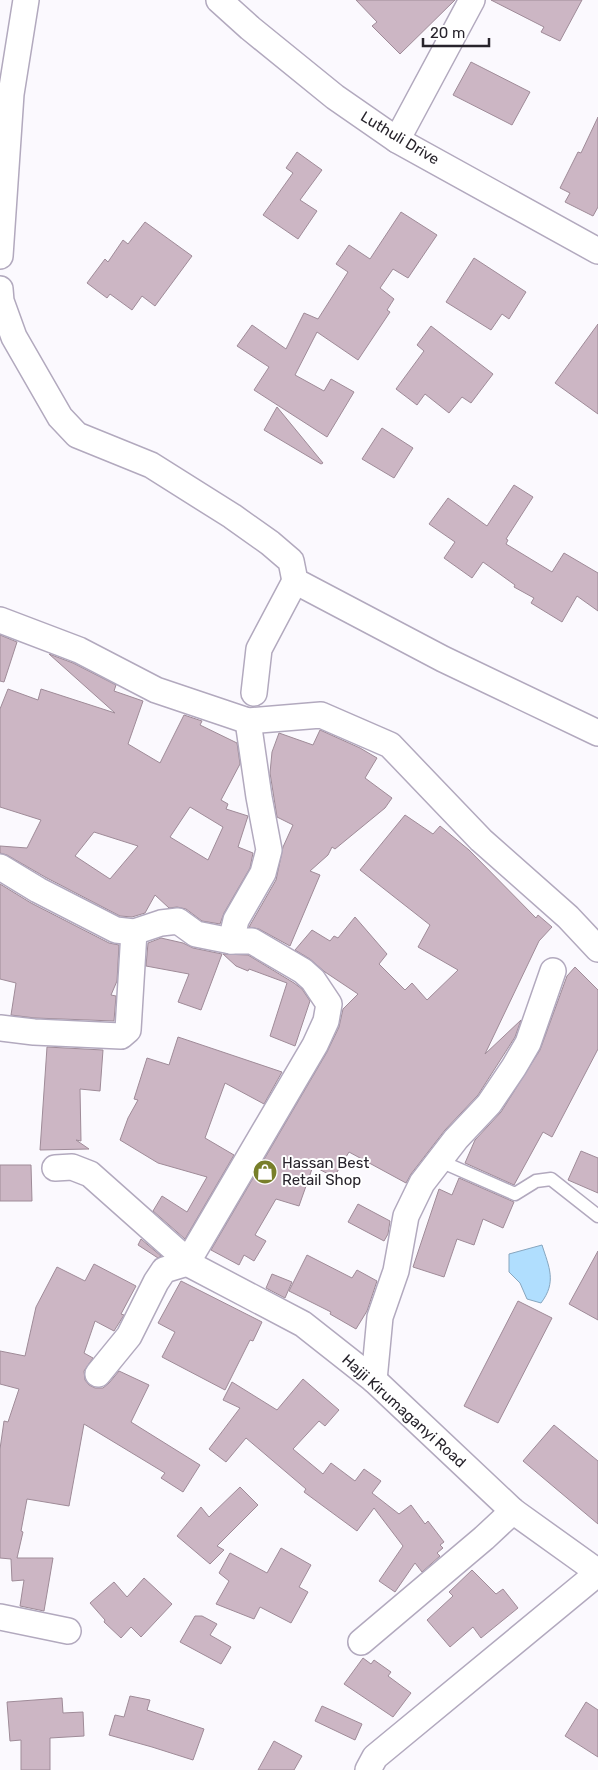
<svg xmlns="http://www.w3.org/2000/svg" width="598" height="1770" font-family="Rubik,sans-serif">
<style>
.water{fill:#b0defe;stroke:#87a6bf}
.building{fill:#ccb6c4;stroke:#9f8b98;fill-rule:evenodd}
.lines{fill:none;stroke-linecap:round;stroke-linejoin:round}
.service-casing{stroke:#b2a9be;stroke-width:15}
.minor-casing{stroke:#b2a9be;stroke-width:28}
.service{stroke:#fff;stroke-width:12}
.minor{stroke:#fff;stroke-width:25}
.labels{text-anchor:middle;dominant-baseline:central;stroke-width:4;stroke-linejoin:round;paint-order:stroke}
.street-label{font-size:15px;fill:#28242c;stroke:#fff}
.poi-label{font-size:15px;fill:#28242c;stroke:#fff;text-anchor:start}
</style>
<rect width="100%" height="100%" fill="#fbf9fe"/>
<path class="water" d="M 542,1245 C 549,1267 557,1282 541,1303 L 527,1299 L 520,1283 L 509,1272 L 509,1254 Z"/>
<g class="building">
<polygon points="356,0 455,0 400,54 372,26 377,22"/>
<polygon points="491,0 582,0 560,41 541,32 544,27"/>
<polygon points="471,62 530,92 512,125 453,95"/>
<polygon points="598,117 598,207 593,216 565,202 570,193 560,188 578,152 581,153"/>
<polygon points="297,152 322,170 300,200 317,211 298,239 263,215 293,173 286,168"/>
<polygon points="401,212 437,235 408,278 393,269 380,288 394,299 387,310 390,312 358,360 317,332 295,375 324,391 331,379 354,392 327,437 254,390 269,367 237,346 252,325 286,349 304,313 318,319 348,272 336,264 349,245 370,259"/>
<polygon points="145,222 192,256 155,306 142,296 132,310 110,294 107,298 87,283 105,259 108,262 123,240 128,244"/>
<polygon points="474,258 526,292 509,319 502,314 491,330 446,302"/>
<polygon points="598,324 598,414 555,383"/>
<polygon points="431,326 493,374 471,403 462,397 449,413 425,394 417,405 396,389 424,351 417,345"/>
<polygon points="277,407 323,463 321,464 264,430"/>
<polygon points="382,428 413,448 394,478 362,459"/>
<polygon points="514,485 533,497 506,539 508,540 506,544 552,572 564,553 598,573 598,611 577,596 562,622 531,603 534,598 514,587 515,585 483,562 472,578 444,558 455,542 429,524 448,498 487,526"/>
<polygon points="0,635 17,642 4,682 0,681"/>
<path d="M 49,654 L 73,663 L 116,685 L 114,691 L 143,701 L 128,744 L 160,763 L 184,715 L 202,721 L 200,725 L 237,743 L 240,764 L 221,800 L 228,804 L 226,809 L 248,816 L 238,847 L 253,853 L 250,868 L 224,913 L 220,924 L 202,921 L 186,909 L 177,907 L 169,908 L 155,895 L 145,913 L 132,917 L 120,916 L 45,877 L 7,855 L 0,853 L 0,846 L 27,848 L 41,820 L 0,807 L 0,709 L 8,689 L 38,700 L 41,689 L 115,713 ZM 190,807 L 223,827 L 208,860 L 170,837 ZM 94,832 L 138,846 L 110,879 L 75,856 Z"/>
<polygon points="320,730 360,748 377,758 365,778 392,798 385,808 335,849 332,847 328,855 310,871 320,875 290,946 259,929 249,927 276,880 283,847 293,825 277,817 270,773 272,752 279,733 313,745"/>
<polygon points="405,815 433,834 440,826 469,850 536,918 538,915 552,927 539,941 485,1054 521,1020 515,1037 478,1095 445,1130 411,1174 406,1183 349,1152 334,1177 313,1166 299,1206 276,1199 255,1235 266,1241 254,1261 244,1255 239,1265 211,1250 327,1052 339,1027 343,1009 358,994 325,972 310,959 295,950 312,930 330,941 334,936 338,938 355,917 387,954 379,964 405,990 412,983 427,1000 458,970 418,947 430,925 360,870"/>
<polygon points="0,884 31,903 109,943 119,945 117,981 111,995 116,996 114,1021 35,1018 11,1015 16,983 0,979"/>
<polygon points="161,938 183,943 193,948 222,954 201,1010 178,1002 189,974 146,966 148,943"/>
<polygon points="223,954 248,955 294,983 302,989 310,1001 295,1046 270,1036 287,983 249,969 248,971 236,966"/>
<polygon points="575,967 598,990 598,1049 552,1137 543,1132 514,1185 465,1163 475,1140 501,1112 540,1050 567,976"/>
<polygon points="178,1037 282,1072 264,1104 225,1083 205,1138 234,1155 185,1239 153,1211 162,1196 187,1212 207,1177 158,1163 120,1140 128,1118 138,1100 134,1099 147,1058 169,1065"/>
<polygon points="47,1047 103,1050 100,1091 80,1089 81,1141 76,1140 89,1149 40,1150"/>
<polygon points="581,1151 598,1158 598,1193 568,1180"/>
<polygon points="0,1165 31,1165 32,1201 0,1201"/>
<polygon points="459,1178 514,1202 503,1228 483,1219 474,1245 457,1239 444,1277 413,1267 439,1189 452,1195"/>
<polygon points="358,1204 390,1221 388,1234 384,1241 348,1222"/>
<polygon points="141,1239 161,1256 158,1258 138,1245"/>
<polygon points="598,1251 598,1320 569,1304"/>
<polygon points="307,1255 352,1278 357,1270 377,1281 367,1311 356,1329 330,1314 331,1312 289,1291"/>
<polygon points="94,1264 136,1286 121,1314 124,1315 114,1331 95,1321 84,1353 93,1358 84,1371 85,1380 89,1385 95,1388 103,1388 109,1383 119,1371 149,1385 131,1422 200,1465 183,1492 161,1478 165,1473 84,1424 69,1506 27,1499 21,1531 23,1532 17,1558 53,1558 44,1611 20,1606 24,1580 12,1581 11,1559 0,1558 0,1449 4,1421 8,1422 19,1389 0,1384 0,1351 25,1356 36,1307 57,1267 85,1281"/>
<polygon points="272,1274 292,1282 285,1298 266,1288"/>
<polygon points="181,1281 262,1322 253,1341 250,1340 225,1390 162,1357 175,1332 158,1323"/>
<polygon points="518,1301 552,1318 498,1423 464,1406"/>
<polygon points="303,1379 339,1410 325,1426 319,1421 293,1449 323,1474 331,1463 355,1481 364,1469 381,1481 372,1493 399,1514 411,1505 425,1524 428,1521 444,1542 440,1545 443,1548 437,1553 440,1556 422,1572 415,1563 395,1592 379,1581 403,1546 374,1508 357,1531 304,1492 306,1489 246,1438 226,1462 209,1449 240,1408 223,1400 232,1382 277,1410"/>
<polygon points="554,1425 598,1461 598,1524 523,1461"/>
<polygon points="240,1487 258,1505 217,1546 224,1550 210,1564 177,1536 201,1507 209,1517"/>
<polygon points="281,1548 311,1565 299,1587 308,1592 291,1623 260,1607 254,1619 216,1604 229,1581 219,1573 230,1553 267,1573"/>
<polygon points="472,1570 496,1594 503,1589 518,1608 481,1638 473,1627 450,1647 427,1620 453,1596 449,1592"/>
<polygon points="144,1578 172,1604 141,1637 131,1627 121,1638 104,1622 105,1620 90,1603 114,1582 127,1597"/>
<polygon points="195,1616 202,1616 217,1624 210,1635 231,1647 221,1664 180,1642"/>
<polygon points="363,1658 371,1664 374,1660 391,1672 388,1676 411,1693 393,1717 344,1684"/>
<polygon points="130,1696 150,1700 147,1710 204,1729 193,1760 152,1747 109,1735 115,1715 124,1717"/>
<polygon points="62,1698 63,1713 83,1712 84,1736 50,1738 50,1770 21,1770 21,1740 10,1741 7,1702"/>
<polygon points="586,1702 598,1710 598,1757 565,1736"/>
<polygon points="322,1706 362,1724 355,1740 315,1721"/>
<polygon points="274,1741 302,1756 294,1770 258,1770"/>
</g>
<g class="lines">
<defs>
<polyline id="service" points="440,1161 515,1194 536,1181 551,1179 598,1216"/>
<g id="minor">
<polyline points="219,0 250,28 335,97 397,140 598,251"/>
<polyline points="397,140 472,0"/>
<polyline points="0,256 11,94 26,0"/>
<polyline points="0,289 1,301 14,337 60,417 77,435 151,465 232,516 270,543 291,561 295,581 443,659 598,733"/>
<polyline points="0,620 79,650 156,690 248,721 321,715 390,745 481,840 568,917 598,949"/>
<polyline points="254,693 259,649 295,581"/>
<polyline points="0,867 38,890 116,930 134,932 161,923 178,921 196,934 231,941 252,941 303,971 313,980 329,1004 326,1021 315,1045 187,1263 164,1270 156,1282 129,1336 98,1374"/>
<polyline points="231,941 236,920 263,873 269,850 259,797 248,721"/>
<polyline points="0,1028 34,1032 121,1036 128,1030 134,932"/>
<polyline points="55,1168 72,1167 90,1174 180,1254 187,1263 303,1324 374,1380 513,1511 598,1572"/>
<polyline points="374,1380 380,1317 396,1271 406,1216 422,1183 456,1139 489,1104 514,1067 528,1043 553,971"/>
<polyline points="0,1617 68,1631"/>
<polyline points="361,1642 484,1538 513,1511"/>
<polyline points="368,1770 375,1757 598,1573"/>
</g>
</defs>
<use href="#service" class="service-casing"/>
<use href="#minor" class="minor-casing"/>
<use href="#service" class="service"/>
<use href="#minor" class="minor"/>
</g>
<defs>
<symbol id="shop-disc" viewBox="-11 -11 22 22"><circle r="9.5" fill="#787f2a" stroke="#fff"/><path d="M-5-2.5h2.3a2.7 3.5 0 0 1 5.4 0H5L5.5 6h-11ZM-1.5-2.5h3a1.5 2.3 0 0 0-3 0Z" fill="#fff"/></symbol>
</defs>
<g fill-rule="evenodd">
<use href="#shop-disc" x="251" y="1158" width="28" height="28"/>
</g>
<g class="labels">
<g class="street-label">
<text transform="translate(400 138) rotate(31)">Luthuli Drive</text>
<text transform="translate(404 1411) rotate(42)">Hajji Kirumaganyi Road</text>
</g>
<g class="poi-label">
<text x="282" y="1163">Hassan Best<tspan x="282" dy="17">Retail Shop</tspan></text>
</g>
</g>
<path d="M423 38v8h66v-8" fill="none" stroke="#28242c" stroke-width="2.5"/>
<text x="430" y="38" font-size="15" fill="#28242c" stroke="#ffffff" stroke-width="4" paint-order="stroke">20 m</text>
</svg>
